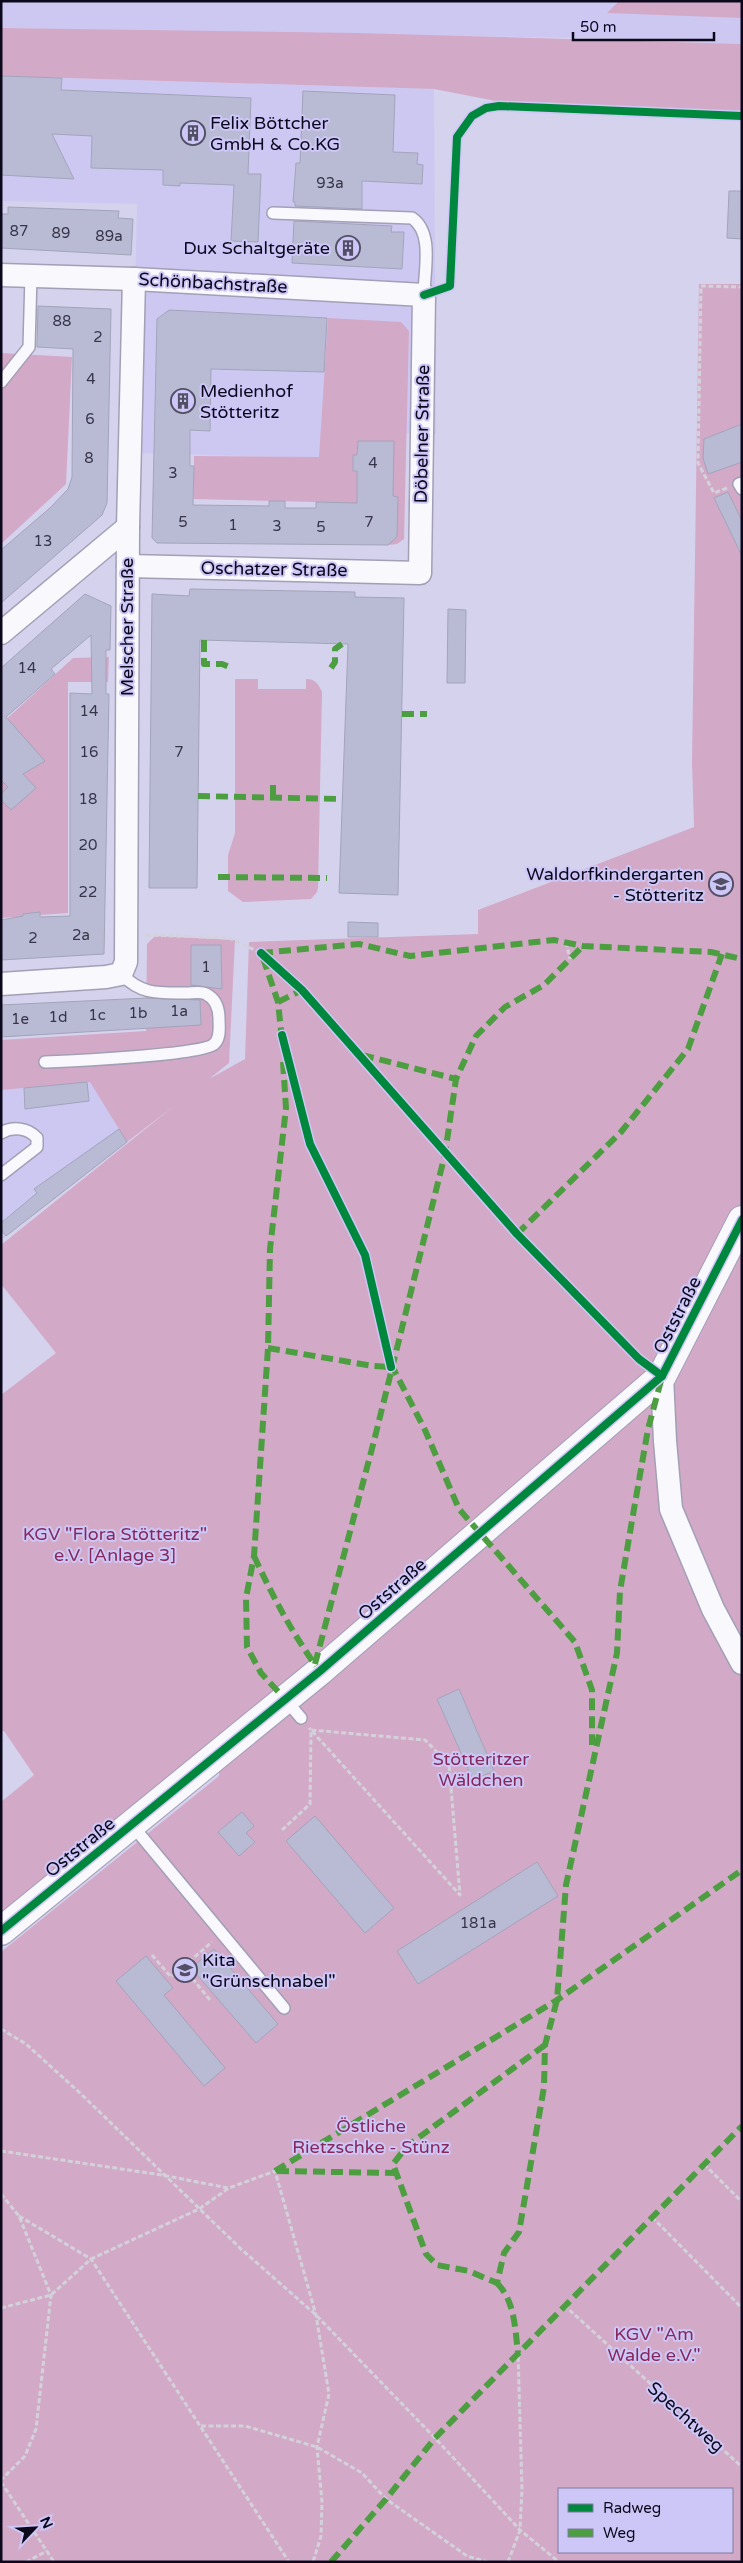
<svg xmlns="http://www.w3.org/2000/svg" width="743" height="2563" font-family="'Varela Round',sans-serif">
<style>
.built{fill:#cdc8f2}
.green{fill:#d3a9c8;fill-rule:evenodd}
.building{fill:#b9bbd5;stroke:#a2a4ba}
.lines{fill:none;stroke-linecap:round;stroke-linejoin:round}
.service-casing{stroke:#a29fb6;stroke-width:14}
.minor-casing{stroke:#a29fb6;stroke-width:25}
.tertiary-casing{stroke:#a29fb6;stroke-width:30}
.path{stroke:#d3d2da;stroke-width:3;stroke-dasharray:5 2.5;stroke-linecap:butt}
.service{stroke:#f9f8fc;stroke-width:11}
.minor{stroke:#f9f8fc;stroke-width:22}
.tertiary{stroke:#f9f8fc;stroke-width:28}
.quiet{stroke:#4d9e41;stroke-width:6;stroke-dasharray:12 6;stroke-linecap:butt}
.cycleway-casing{stroke:#cdc7f8;stroke-width:11}
.cycleway{stroke:#00873e;stroke-width:8}
.labels{text-anchor:middle;dominant-baseline:central;stroke-width:4;stroke-linejoin:round;paint-order:stroke}
.number-label{font-size:15px;fill:#37354a}
.poi-label{font-size:18px;fill:#0c081c;stroke:#cdc7f8;text-anchor:start}
.street-label{font-size:18px;fill:#0c081c;stroke:#cdc7f8}
.park-label{font-size:18px;fill:#87285c;stroke:#cdc7f8}
</style>
<rect width="100%" height="100%" fill="#d5d2ed"/>
<g class="built">
<polygon points="1,1 742,1 742,44 580,38 1,28"/>
<polygon points="1,76 434,89 436,434 328,431 326,458 132,453 137,204 1,201"/>
<polygon points="90,1081 127,1142 1,1240 1,1090"/>
</g>
<g class="green">
<polygon points="619,1 742,1 742,18 607,13"/>
<polygon points="1,28 357,33 742,44 742,112 496,101 434,89 1,76"/>
<path d="M 699,284 L 742,284 L 742,2562 L 1,2562 L 1,1952 L 219,1776 L 220,1744 L 1,1919 L 1,1802 L 34,1775 L 4,1731 L 1,1732 L 1,1395 L 56,1353 L 1,1284 L 1,1245 L 174,1106 L 127,1142 L 90,1082 L 1,1090 L 1,1040 L 146,1031 L 147,944 L 155,936 L 235,940 L 229,1063 L 209,1079 L 245,1059 L 249,942 L 478,934 L 478,910 L 694,827 L 692,762 ZM 559,2489 L 732,2489 L 732,2552 L 559,2552 Z"/>
<polygon points="328,318 401,322 409,331 404,539 397,544 388,545 355,503 194,499 194,456 319,457"/>
<polygon points="1,353 72,357 66,484 1,544"/>
<polygon points="109,657 108,682 68,682 68,913 1,918 1,724 73,658"/>
<path d="M 235,679 L 258,679 L 258,689 L 306,689 L 306,679 C 315,679 318,683 322,692 L 318,888 L 317,892 L 311,899 L 243,902 L 228,891 L 228,855 L 235,833 Z"/>
</g>
<g class="building">
<polygon points="1,76 62,78 61,90 251,98 248,174 261,174 258,242 231,241 234,185 180,183 180,186 163,185 163,170 91,168 92,136 52,134 74,179 1,175"/>
<polygon points="303,91 395,95 393,152 418,153 417,164 423,165 422,184 362,181 362,209 295,206 295,202 293,202 296,163 300,163"/>
<polygon points="729,191 742,191 742,239 727,238"/>
<polygon points="8,207 119,211 118,218 133,219 131,255 1,248 1,214 8,214"/>
<polygon points="294,221 392,226 391,232 404,232 402,269 292,263"/>
<polygon points="38,306 111,309 107,503 102,515 1,603 1,550 51,507 68,489 72,477 73,349 37,347"/>
<polygon points="169,310 327,318 324,372 211,369 210,431 190,430 190,466 194,466 193,505 269,506 269,501 285,501 285,508 316,508 316,502 357,503 357,471 353,471 353,455 357,455 358,441 394,441 393,496 398,497 397,537 388,545 157,543 152,538 157,319"/>
<polygon points="742,424 742,462 708,474 703,458 704,439"/>
<polygon points="728,492 742,521 742,556 714,498"/>
<polygon points="190,589 355,592 355,597 404,598 398,895 339,893 348,644 200,640 197,888 149,888 152,594 189,596"/>
<polygon points="85,594 111,606 110,650 106,650 106,694 109,694 104,954 1,960 1,920 23,916 23,914 40,912 40,917 70,916 70,693 92,694 91,635 51,669 55,674 6,717 45,761 23,774 36,788 11,810 1,800 1,794 8,787 1,780 1,668"/>
<polygon points="448,609 466,610 465,683 447,683"/>
<polygon points="348,922 378,923 378,937 348,937"/>
<polygon points="191,945 221,945 222,989 191,985"/>
<polygon points="147,998 200,1000 201,1025 1,1037 1,1005"/>
<polygon points="87,1082 89,1101 25,1109 24,1088"/>
<polygon points="119,1129 127,1142 6,1236 1,1230 1,1223 37,1193 34,1189"/>
<polygon points="459,1689 494,1771 473,1780 437,1699"/>
<polygon points="242,1812 254,1826 246,1833 255,1842 239,1856 218,1832"/>
<polygon points="315,1816 394,1908 365,1933 286,1841"/>
<polygon points="537,1862 558,1896 418,1984 397,1951"/>
<polygon points="214,1949 278,2024 256,2043 191,1968"/>
<polygon points="146,1956 173,1988 164,1995 225,2068 204,2086 116,1981"/>
</g>
<g class="lines">
<defs>
<g id="service">
<path d="M 273,213 L 412,218 C 434,233 424,271 424,295"/>
<polyline points="1,382 29,347 31,276"/>
<polyline points="742,483 739,484 742,489"/>
<path d="M 45,1062 C 69,1061 203,1055 214,1044 C 221,1038 219,1027 219,1019 C 219,1008 216,999 206,994 C 201,991 192,993 187,993 C 158,993 142,995 121,974"/>
<path d="M 1,1133 C 13,1126 28,1128 37,1138 L 37,1147 L 1,1175"/>
<polyline points="285,1699 301,1718"/>
<polyline points="132,1825 284,2008"/>
</g>
<g id="minor">
<polyline points="1,275 134,279 424,295 420,573 128,566"/>
<polyline points="1,633 128,527"/>
<polyline points="1,984 106,977 121,974 126,962 128,527 134,279"/>
<polyline points="662,1376 665,1441 671,1509 713,1609 742,1663"/>
</g>
<polyline id="tertiary" points="1,1931 320,1671 662,1376 742,1220"/>
</defs>
<use href="#service" class="service-casing"/>
<use href="#minor" class="minor-casing"/>
<use href="#tertiary" class="tertiary-casing"/>
<g class="path">
<polyline points="443,288 450,286 457,137 472,116 486,108 499,106 742,116"/>
<polyline points="727,488 714,493 698,463 701,286 742,287"/>
<polyline points="146,935 229,938 261,953"/>
<polyline points="566,942 570,959"/>
<polyline points="282,1830 310,1804 311,1730 425,1740 449,1764 460,1895 311,1730 309,1728"/>
<polyline points="152,1955 171,1977 212,1942"/>
<polyline points="183,1967 210,2000"/>
<polyline points="1,2029 26,2044 80,2093 241,2249 316,2315 435,2438 520,2530 559,2562"/>
<polyline points="1,2151 162,2175 228,2188"/>
<polyline points="704,2164 742,2202"/>
<polyline points="1,2194 19,2216 51,2295 36,2429 25,2456 1,2480"/>
<polyline points="19,2216 91,2259 289,2562"/>
<polyline points="652,2217 742,2308"/>
<polyline points="564,2305 742,2467"/>
<polyline points="1,2308 51,2295 91,2259 199,2209 229,2188 275,2171 316,2315 329,2394 317,2447 322,2502 321,2536 313,2562"/>
<polyline points="201,2426 245,2426 317,2447 362,2473 386,2499 467,2556 488,2562"/>
<polyline points="1,2482 54,2562"/>
<polyline points="26,2562 47,2551"/>
<polyline points="508,2562 520,2530 522,2489 518,2353"/>
</g>
<use href="#service" class="service"/>
<use href="#minor" class="minor"/>
<use href="#tertiary" class="tertiary"/>
<g class="quiet">
<polyline points="204,640 204,664 222,664 229,667"/>
<polyline points="331,668 335,662 335,649 342,644"/>
<polyline points="402,714 427,714"/>
<polyline points="198,796 342,799"/>
<polyline points="273,797 273,781"/>
<polyline points="218,877 327,878"/>
<polyline points="261,953 359,944 410,956 554,940 583,946 711,952 742,959"/>
<polyline points="263,958 278,1002 282,1040"/>
<polyline points="278,1002 302,990"/>
<polyline points="362,1055 456,1079"/>
<polyline points="283,1062 286,1108 270,1249 268,1348 254,1556 246,1598 247,1647 261,1673 285,1699"/>
<polyline points="517,1234 621,1132 688,1049 722,954"/>
<polyline points="268,1348 373,1366 391,1367"/>
<polyline points="391,1364 425,1430 459,1509 575,1642 592,1690 592,1745"/>
<path d="M 254,1556 C 272,1595 291,1631 316,1666"/>
<polyline points="315,1664 374,1441 445,1154 456,1079 476,1036 505,1007 544,985 583,946"/>
<polyline points="545,2045 407,2146 393,2164 426,2254 437,2265 469,2271 497,2283 504,2253 519,2232 544,2087 545,2045 557,2000 566,1885 617,1653 620,1591 634,1509 648,1429 662,1377"/>
<polyline points="275,2171 557,2000 742,1870"/>
<polyline points="277,2171 397,2173"/>
<path d="M 497,2283 C 515,2301 515,2329 518,2353"/>
<polyline points="331,2562 386,2499 435,2438 742,2126"/>
</g>
<defs>
<g id="cycleway">
<polyline points="424,295 450,286 457,137 472,116 486,108 499,106 742,116"/>
<polyline points="261,953 302,990 517,1234 639,1359 662,1376"/>
<polyline points="282,1035 310,1144 365,1255 391,1367"/>
<polyline points="1,1931 320,1671 662,1376 742,1220"/>
</g>
</defs>
<use href="#cycleway" class="cycleway-casing"/>
<use href="#cycleway" class="cycleway"/>
</g>
<defs>
<symbol id="building-ring" viewBox="-11 -11 22 22"><circle r="9.5" fill="#cdc7f8" stroke="#524f65" stroke-width="1.5"/><path d="M-4-6H4V6H1V3H-1V6H-4ZM-2.5-4.3h1.7v1.8h-1.7ZM.8-4.3h1.7v1.8H.8ZM-2.5-1h1.7V.8h-1.7ZM.8-1h1.7V.8H.8Z" fill="#524f65"/></symbol>
<symbol id="school-ring" viewBox="-11 -11 22 22"><circle r="9.5" fill="#cdc7f8" stroke="#524f65" stroke-width="1.5"/><path d="M0-5L7-2L0 1L-7-2ZM-4 1L0 2.5L4 1V4Q0 6-4 4Z" fill="#524f65"/></symbol>
</defs>
<g fill-rule="evenodd">
<use href="#building-ring" x="179" y="119" width="28" height="28"/>
<use href="#building-ring" x="334" y="234" width="28" height="28"/>
<use href="#building-ring" x="169" y="387" width="28" height="28"/>
<use href="#school-ring" x="707" y="870" width="28" height="28"/>
<use href="#school-ring" x="171" y="1956" width="28" height="28"/>
</g>
<g class="labels">
<g class="number-label">
<text x="330" y="183">93a</text>
<text x="19" y="231">87</text>
<text x="61" y="233">89</text>
<text x="109" y="236">89a</text>
<text x="62" y="321">88</text>
<text x="98" y="337">2</text>
<text x="91" y="379">4</text>
<text x="90" y="419">6</text>
<text x="89" y="458">8</text>
<text x="373" y="463">4</text>
<text x="173" y="473">3</text>
<text x="183" y="522">5</text>
<text x="369" y="522">7</text>
<text x="233" y="525">1</text>
<text x="277" y="526">3</text>
<text x="321" y="527">5</text>
<text x="43" y="541">13</text>
<text x="27" y="668">14</text>
<text x="89" y="711">14</text>
<text x="89" y="752">16</text>
<text x="179" y="752">7</text>
<text x="88" y="799">18</text>
<text x="88" y="845">20</text>
<text x="88" y="892">22</text>
<text x="81" y="935">2a</text>
<text x="33" y="938">2</text>
<text x="206" y="967">1</text>
<text x="179" y="1011">1a</text>
<text x="138" y="1013">1b</text>
<text x="97" y="1015">1c</text>
<text x="58" y="1017">1d</text>
<text x="20" y="1019">1e</text>
<text x="478" y="1923">181a</text>
</g>
<g class="poi-label">
<text x="210" y="123">Felix Böttcher<tspan x="210" dy="21">GmbH &amp; Co.KG</tspan></text>
<text x="330" y="248" text-anchor="end">Dux Schaltgeräte</text>
<text x="200" y="391">Medienhof<tspan x="200" dy="21">Stötteritz</tspan></text>
<text x="704" y="874" text-anchor="end">Waldorfkindergarten<tspan x="704" dy="21">- Stötteritz</tspan></text>
<text x="202" y="1960">Kita<tspan x="202" dy="21">"Grünschnabel"</tspan></text>
</g>
<g class="street-label">
<text transform="translate(213 283) rotate(3)">Schönbachstraße</text>
<text transform="translate(422 434) rotate(-89)">Döbelner Straße</text>
<text transform="translate(274 569) rotate(1)">Oschatzer Straße</text>
<text transform="translate(127 627) rotate(-90)">Melscher Straße</text>
<text transform="translate(677 1315) rotate(-63)">Oststraße</text>
<text transform="translate(392 1589) rotate(-41)">Oststraße</text>
<text transform="translate(80 1847) rotate(-39)">Oststraße</text>
<text transform="translate(686 2417) rotate(42)">Spechtweg</text>
</g>
<g class="park-label">
<text x="115" y="1534">KGV "Flora Stötteritz"<tspan x="115" dy="21">e.V. [Anlage 3]</tspan></text>
<text x="481" y="1759">Stötteritzer<tspan x="481" dy="21">Wäldchen</tspan></text>
<text x="371" y="2126">Östliche<tspan x="371" dy="21">Rietzschke - Stünz</tspan></text>
<text x="654" y="2334">KGV "Am<tspan x="654" dy="21">Walde e.V."</tspan></text>
</g>
</g>
<rect width="743" height="2563" fill="none" stroke="#0c081c" stroke-width="5"/>
<rect x="558" y="2488" width="175" height="65" fill="#cdc7f8" stroke="#807ba0"/>
<rect x="568" y="2504" width="25" height="8" fill="#00873e" stroke="#807ba0"/>
<text x="603" y="2513" font-size="15" fill="#0c081c">Radweg</text>
<rect x="568" y="2529" width="25" height="8" fill="#4d9e41" stroke="#807ba0"/>
<text x="603" y="2538" font-size="15" fill="#0c081c">Weg</text>
<g transform="translate(35 2528) rotate(65)" stroke="#cdc7f8" stroke-width="4" paint-order="stroke">
<path d="M0-4L9 19L0 12L-9 19Z" fill="#0c081c"/>
<text y="-8" font-size="14" font-weight="bold" text-anchor="middle" fill="#0c081c">N</text>
</g>
<path d="M573 32v8h141v-8" fill="none" stroke="#0c081c" stroke-width="2.5"/>
<text x="580" y="32" font-size="15" fill="#0c081c" stroke="#cdc7f8" stroke-width="4" paint-order="stroke">50 m</text>
</svg>
